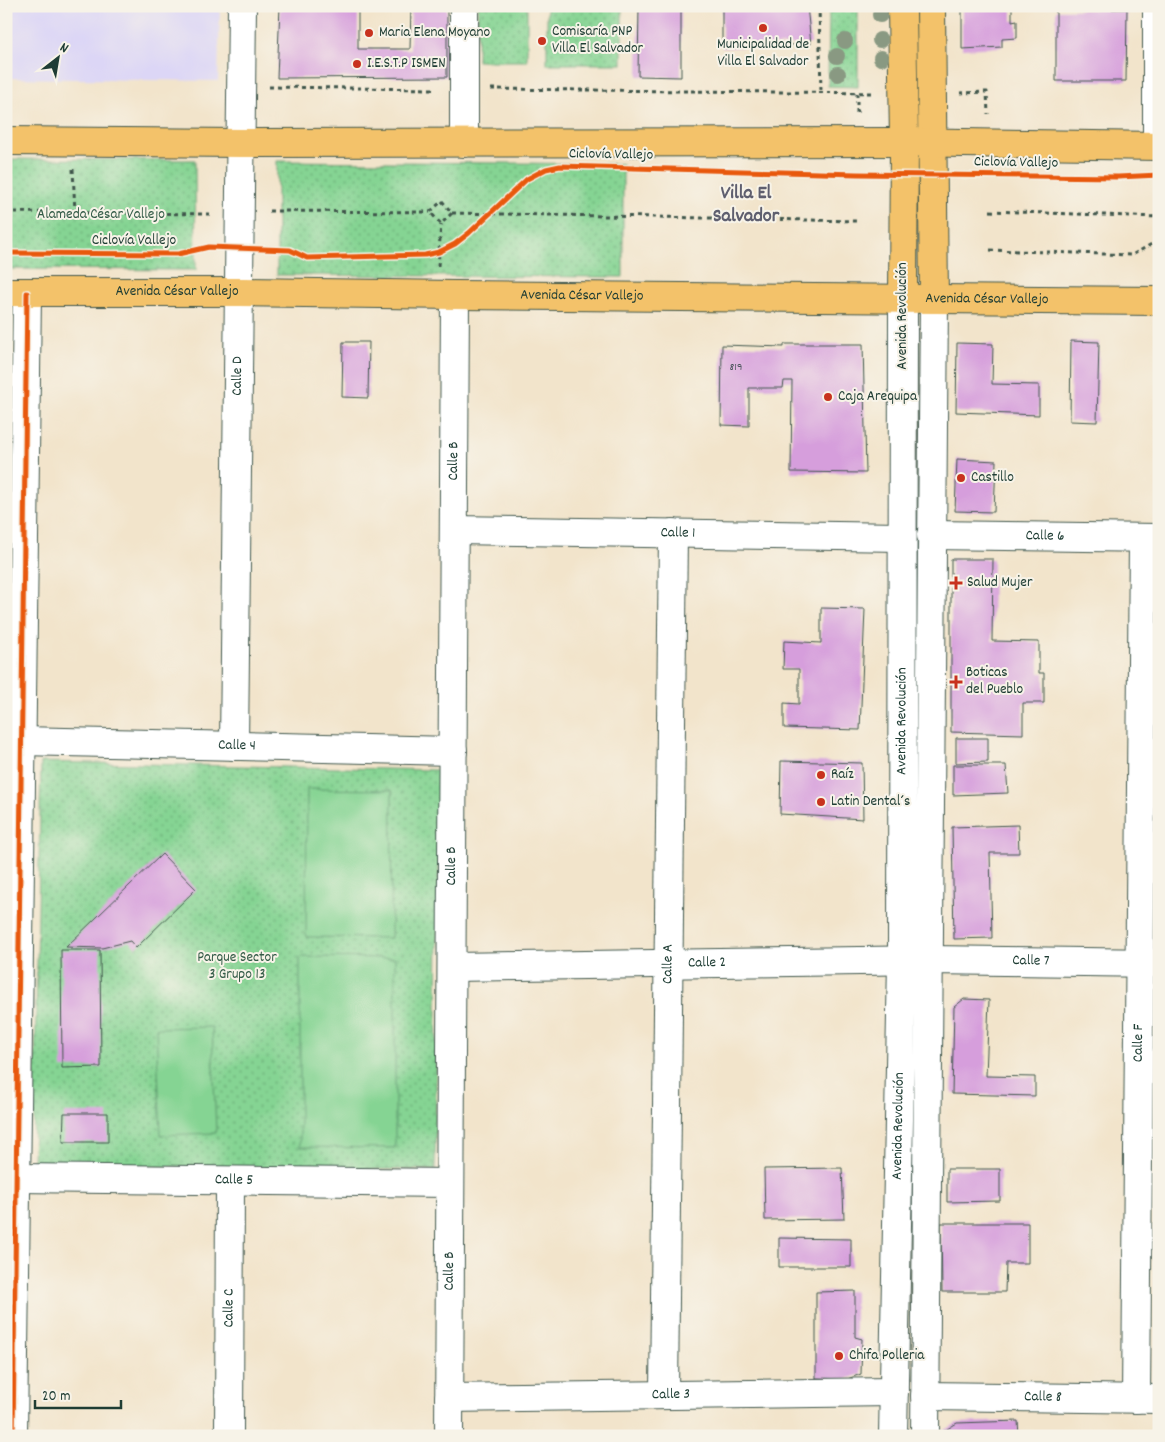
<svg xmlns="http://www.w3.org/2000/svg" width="1165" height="1442" font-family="Dekko,sans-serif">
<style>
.built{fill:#dcd6f6}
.park{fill:url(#park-dots);stroke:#528864}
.pitch{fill:#85d493;stroke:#528864}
.building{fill:#d69edc}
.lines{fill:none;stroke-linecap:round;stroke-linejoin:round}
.minor-casing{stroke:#3f564b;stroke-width:30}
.major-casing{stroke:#3f564b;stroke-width:30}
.path{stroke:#3f564b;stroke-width:3;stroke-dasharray:4 4;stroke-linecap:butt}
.minor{stroke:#fff;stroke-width:28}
.major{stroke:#f3c26a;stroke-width:28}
.cycleway-casing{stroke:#f7f3e8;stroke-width:8}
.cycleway{stroke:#e8590c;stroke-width:5}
.tree{fill:#899982}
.poi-dot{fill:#c8321e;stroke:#f7f3e8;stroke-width:2}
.labels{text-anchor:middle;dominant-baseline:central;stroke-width:4;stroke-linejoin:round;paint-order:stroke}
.number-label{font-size:12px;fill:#4d555e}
.poi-label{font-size:15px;fill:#1f3d34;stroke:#f7f3e8;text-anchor:start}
.street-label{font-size:15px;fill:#1f3d34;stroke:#f7f3e8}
.park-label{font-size:15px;fill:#335b47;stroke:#f7f3e8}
.district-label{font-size:20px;font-weight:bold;fill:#5f5f6f;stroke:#f7f3e8}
</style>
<defs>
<pattern id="park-dots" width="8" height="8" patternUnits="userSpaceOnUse" patternTransform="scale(1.25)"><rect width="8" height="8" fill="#85d493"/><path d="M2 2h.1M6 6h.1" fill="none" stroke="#6cad79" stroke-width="1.8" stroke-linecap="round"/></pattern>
</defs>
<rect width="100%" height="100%" fill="#f7f3e8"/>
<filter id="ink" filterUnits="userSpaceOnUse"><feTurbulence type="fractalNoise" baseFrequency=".02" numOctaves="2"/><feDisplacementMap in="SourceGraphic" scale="10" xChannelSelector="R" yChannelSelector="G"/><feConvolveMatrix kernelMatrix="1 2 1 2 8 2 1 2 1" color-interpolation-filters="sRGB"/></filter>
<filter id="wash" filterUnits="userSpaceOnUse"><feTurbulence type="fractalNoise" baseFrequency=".0096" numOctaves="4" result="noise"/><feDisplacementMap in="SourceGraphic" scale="20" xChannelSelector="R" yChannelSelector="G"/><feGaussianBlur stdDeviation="1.12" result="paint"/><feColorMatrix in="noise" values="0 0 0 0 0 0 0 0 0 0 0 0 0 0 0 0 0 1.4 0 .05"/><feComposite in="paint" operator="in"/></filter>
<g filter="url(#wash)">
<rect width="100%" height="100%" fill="#f2e4cb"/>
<polygon class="built" points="6,6 220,6 218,81 6,78"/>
<g class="park">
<polygon points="478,6 527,6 527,61 477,61"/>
<rect x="547" y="6" width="75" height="58"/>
<polygon points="829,7 858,7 858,87 828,86"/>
<polygon points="6,159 195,160 196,270 6,269"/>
<polygon points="277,161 623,164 623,277 277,275"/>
<polygon points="41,762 440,770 435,1170 33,1165"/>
</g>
<g class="pitch">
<polygon points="307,789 392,790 391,938 306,937"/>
<polygon points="300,957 395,958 395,1148 300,1147"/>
<polygon points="212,1027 216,1133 161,1135 156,1028"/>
</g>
<g id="blocks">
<g class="building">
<polygon points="280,6 358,6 358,49 410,49 411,6 447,6 447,77 277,78"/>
<polygon points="639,6 681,6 681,77 638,76"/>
<polygon points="722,6 807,6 811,44 722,48"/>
<polygon points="962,6 1012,6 1012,21 1017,20 1017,38 1002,39 1002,47 962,49"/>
<polygon points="1127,9 1126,81 1056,81 1056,10"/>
<polygon points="1071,341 1099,342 1097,422 1070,421"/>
<polygon points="343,342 369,342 368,398 342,397"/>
<polygon points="957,343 993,344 992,384 1039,385 1039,415 956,412"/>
<polygon points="784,344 863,344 866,473 791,472 792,381 784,381 783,388 749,388 749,426 721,425 722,345 784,347"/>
<polygon points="957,459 996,461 994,512 955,511"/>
<polygon points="951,559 993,559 992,641 1039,642 1039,673 1044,673 1044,703 1023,703 1023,734 951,732"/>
<polygon points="821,608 865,609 860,730 784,728 784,703 799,704 799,669 783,669 784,641 821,643"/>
<polygon points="956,738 988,738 988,762 956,763"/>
<polygon points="781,761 862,763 863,819 780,814"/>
<polygon points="953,765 1006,765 1008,793 953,795"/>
<polygon points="1018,825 1019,853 990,853 992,938 954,939 952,827"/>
<polygon points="162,854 196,889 136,948 130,941 102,948 66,947"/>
<polygon points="61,950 100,950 101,1067 62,1068"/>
<polygon points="964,999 989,1000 986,1076 1035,1077 1035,1096 952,1094 954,1007"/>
<polygon points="64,1113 108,1113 108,1142 63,1142"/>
<polygon points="842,1168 844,1219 765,1220 764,1169"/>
<polygon points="947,1169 1000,1169 1000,1201 947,1202"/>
<polygon points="941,1223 1028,1223 1028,1263 1006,1263 1005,1292 942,1292"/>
<polygon points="779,1238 851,1239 851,1267 779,1267"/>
<polygon points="855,1291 855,1337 862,1339 861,1374 847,1379 816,1378 816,1292"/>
<polygon points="1018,1421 1019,1436 944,1436 944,1431 957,1423"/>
</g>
</g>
</g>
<g filter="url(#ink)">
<use href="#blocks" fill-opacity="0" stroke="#3f564b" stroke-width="1"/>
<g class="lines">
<defs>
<g id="minor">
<polyline points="464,6 464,143"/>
<polyline points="1157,6 1157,146"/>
<path id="s1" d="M 454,530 L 902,537"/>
<path id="s2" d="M 931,535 L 1159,538"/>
<path id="s3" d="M 21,741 L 453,751"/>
<path id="s4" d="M 234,746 L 242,6"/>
<path id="s5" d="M 452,967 L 929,960 L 1157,963"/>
<path id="s6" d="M 16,1178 L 450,1183"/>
<path id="s7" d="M 664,1395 L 673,533"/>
<path id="s8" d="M 925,1396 L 1159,1399"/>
<path id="s9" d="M 449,1398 L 894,1392"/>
<path id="s10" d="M 1136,1399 L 1143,538"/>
<polyline points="13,1436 27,293"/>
<path id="s11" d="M 229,1436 L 230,1181"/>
<path id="s12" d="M 449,1436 L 455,295"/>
<path id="s13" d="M 893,1436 L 902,961 L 903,298"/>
<polyline points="925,1436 934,299"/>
</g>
<g id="major">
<polyline points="902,6 904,142 903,298"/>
<polyline points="931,6 934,299"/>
<polyline points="6,141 241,143 904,142 1159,146"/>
<path id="s14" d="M 6,292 L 239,292 L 455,295 L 1159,301"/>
</g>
</defs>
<use href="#minor" class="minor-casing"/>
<use href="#major" class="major-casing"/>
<g class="path">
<polyline points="819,6 821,93"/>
<polyline points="269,87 435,89"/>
<polyline points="491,89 875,93"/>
<polyline points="857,93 857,114"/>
<polyline points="960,93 987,92 988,114"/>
<polyline points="73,169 75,213"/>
<polygon points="442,201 452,213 441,224 430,212"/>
<polyline points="269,211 430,212"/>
<polyline points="990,211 1159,217"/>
<polyline points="6,212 210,214"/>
<polyline points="452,213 858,221"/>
<polyline points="990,250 1132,255 1159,240"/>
<polyline points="438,266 441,224"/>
</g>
<use href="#minor" class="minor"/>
<use href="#major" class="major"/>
<defs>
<g id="cycleway">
<polyline points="6,253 178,254 209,247 290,250 307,258 425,255 439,252 455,244 469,233 527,179 546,169 560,166 857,174 1118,177 1159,175"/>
<polyline points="13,1436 27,293"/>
</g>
</defs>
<use href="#cycleway" class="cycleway-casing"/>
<use href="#cycleway" class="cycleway"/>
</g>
<g class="tree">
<circle cx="880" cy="15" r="8"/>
<circle cx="880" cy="40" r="8"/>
<circle cx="845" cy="41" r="8"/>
<circle cx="837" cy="56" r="8"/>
<circle cx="881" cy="58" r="8"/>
<circle cx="838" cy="74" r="8"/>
</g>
</g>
<g class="poi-dot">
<circle cx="763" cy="28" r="5"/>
<circle cx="369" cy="33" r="5"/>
<circle cx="542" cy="41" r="5"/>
<circle cx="357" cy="64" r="5"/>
<circle cx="828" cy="397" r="5"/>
<circle cx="961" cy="478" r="5"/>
<path d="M953.5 575.5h5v5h5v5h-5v5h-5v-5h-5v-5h5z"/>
<path d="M953.5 674.5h5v5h5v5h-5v5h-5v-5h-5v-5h5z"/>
<circle cx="821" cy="775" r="5"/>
<circle cx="821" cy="802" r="5"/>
<circle cx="839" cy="1356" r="5"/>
</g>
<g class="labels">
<g class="number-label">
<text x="736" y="367">819</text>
</g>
<g class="poi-label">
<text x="552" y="32">Comisaría PNP<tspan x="552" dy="17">Villa El Salvador</tspan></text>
<text x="379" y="33">Maria Elena Moyano</text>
<text x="763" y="45" text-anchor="middle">Municipalidad de<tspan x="763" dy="17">Villa El Salvador</tspan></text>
<text x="367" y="64">I.E.S.T.P ISMEN</text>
<text x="838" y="397">Caja Arequipa</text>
<text x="971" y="478">Castillo</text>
<text x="967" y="583">Salud Mujer</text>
<text x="966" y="673">Boticas<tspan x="966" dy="17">del Pueblo</tspan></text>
<text x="831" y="775">Raíz</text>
<text x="831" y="802">Latin Dental´s</text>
<text x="849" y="1356">Chifa Polleria</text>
</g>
<g class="street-label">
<text transform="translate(611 155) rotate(1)">Ciclovía Vallejo</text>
<text transform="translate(1016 163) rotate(1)">Ciclovía Vallejo</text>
<text x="134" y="241">Ciclovía Vallejo</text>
<text stroke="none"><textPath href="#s14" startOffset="171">Avenida César Vallejo</textPath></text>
<text stroke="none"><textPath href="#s14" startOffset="576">Avenida César Vallejo</textPath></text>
<text stroke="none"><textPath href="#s14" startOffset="981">Avenida César Vallejo</textPath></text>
<text transform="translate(903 316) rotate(-90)">Avenida Revolución</text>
<text stroke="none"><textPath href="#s4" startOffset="370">Calle D</textPath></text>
<text stroke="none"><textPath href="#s12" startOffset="975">Calle B</textPath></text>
<text stroke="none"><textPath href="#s1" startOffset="224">Calle 1</textPath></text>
<text stroke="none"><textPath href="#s2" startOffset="114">Calle 6</textPath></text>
<text stroke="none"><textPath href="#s13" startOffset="715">Avenida Revolución</textPath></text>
<text stroke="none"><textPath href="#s3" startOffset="216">Calle 4</textPath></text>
<text stroke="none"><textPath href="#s12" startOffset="570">Calle B</textPath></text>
<text stroke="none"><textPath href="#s5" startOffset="579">Calle 7</textPath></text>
<text stroke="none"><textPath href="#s5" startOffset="255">Calle 2</textPath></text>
<text stroke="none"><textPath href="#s7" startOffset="431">Calle A</textPath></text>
<text stroke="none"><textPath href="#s10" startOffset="356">Calle F</textPath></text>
<text stroke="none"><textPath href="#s13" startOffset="310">Avenida Revolución</textPath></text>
<text stroke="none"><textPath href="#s6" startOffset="218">Calle 5</textPath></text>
<text stroke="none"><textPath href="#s12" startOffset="165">Calle B</textPath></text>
<text stroke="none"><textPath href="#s11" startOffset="128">Calle C</textPath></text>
<text stroke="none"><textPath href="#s9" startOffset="222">Calle 3</textPath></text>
<text stroke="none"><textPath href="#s8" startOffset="118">Calle 8</textPath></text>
</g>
<g class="park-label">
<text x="101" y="215">Alameda César Vallejo</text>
<text x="237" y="958">Parque Sector<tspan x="237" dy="17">3 Grupo 13</tspan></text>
</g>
<g class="district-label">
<text x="746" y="194">Villa El<tspan x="746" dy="23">Salvador</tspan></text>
</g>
</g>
<rect width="1165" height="1442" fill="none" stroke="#f7f3e8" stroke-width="25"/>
<g transform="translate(58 58) rotate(31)" stroke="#f7f3e8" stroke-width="4" paint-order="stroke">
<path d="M0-4L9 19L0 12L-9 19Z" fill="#1f3d34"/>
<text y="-8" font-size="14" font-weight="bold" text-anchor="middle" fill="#1f3d34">N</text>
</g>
<path d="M35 1400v8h86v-8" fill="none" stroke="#1f3d34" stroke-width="2.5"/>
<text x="42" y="1400" font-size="15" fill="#1f3d34" stroke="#f7f3e8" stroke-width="4" paint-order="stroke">20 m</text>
</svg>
